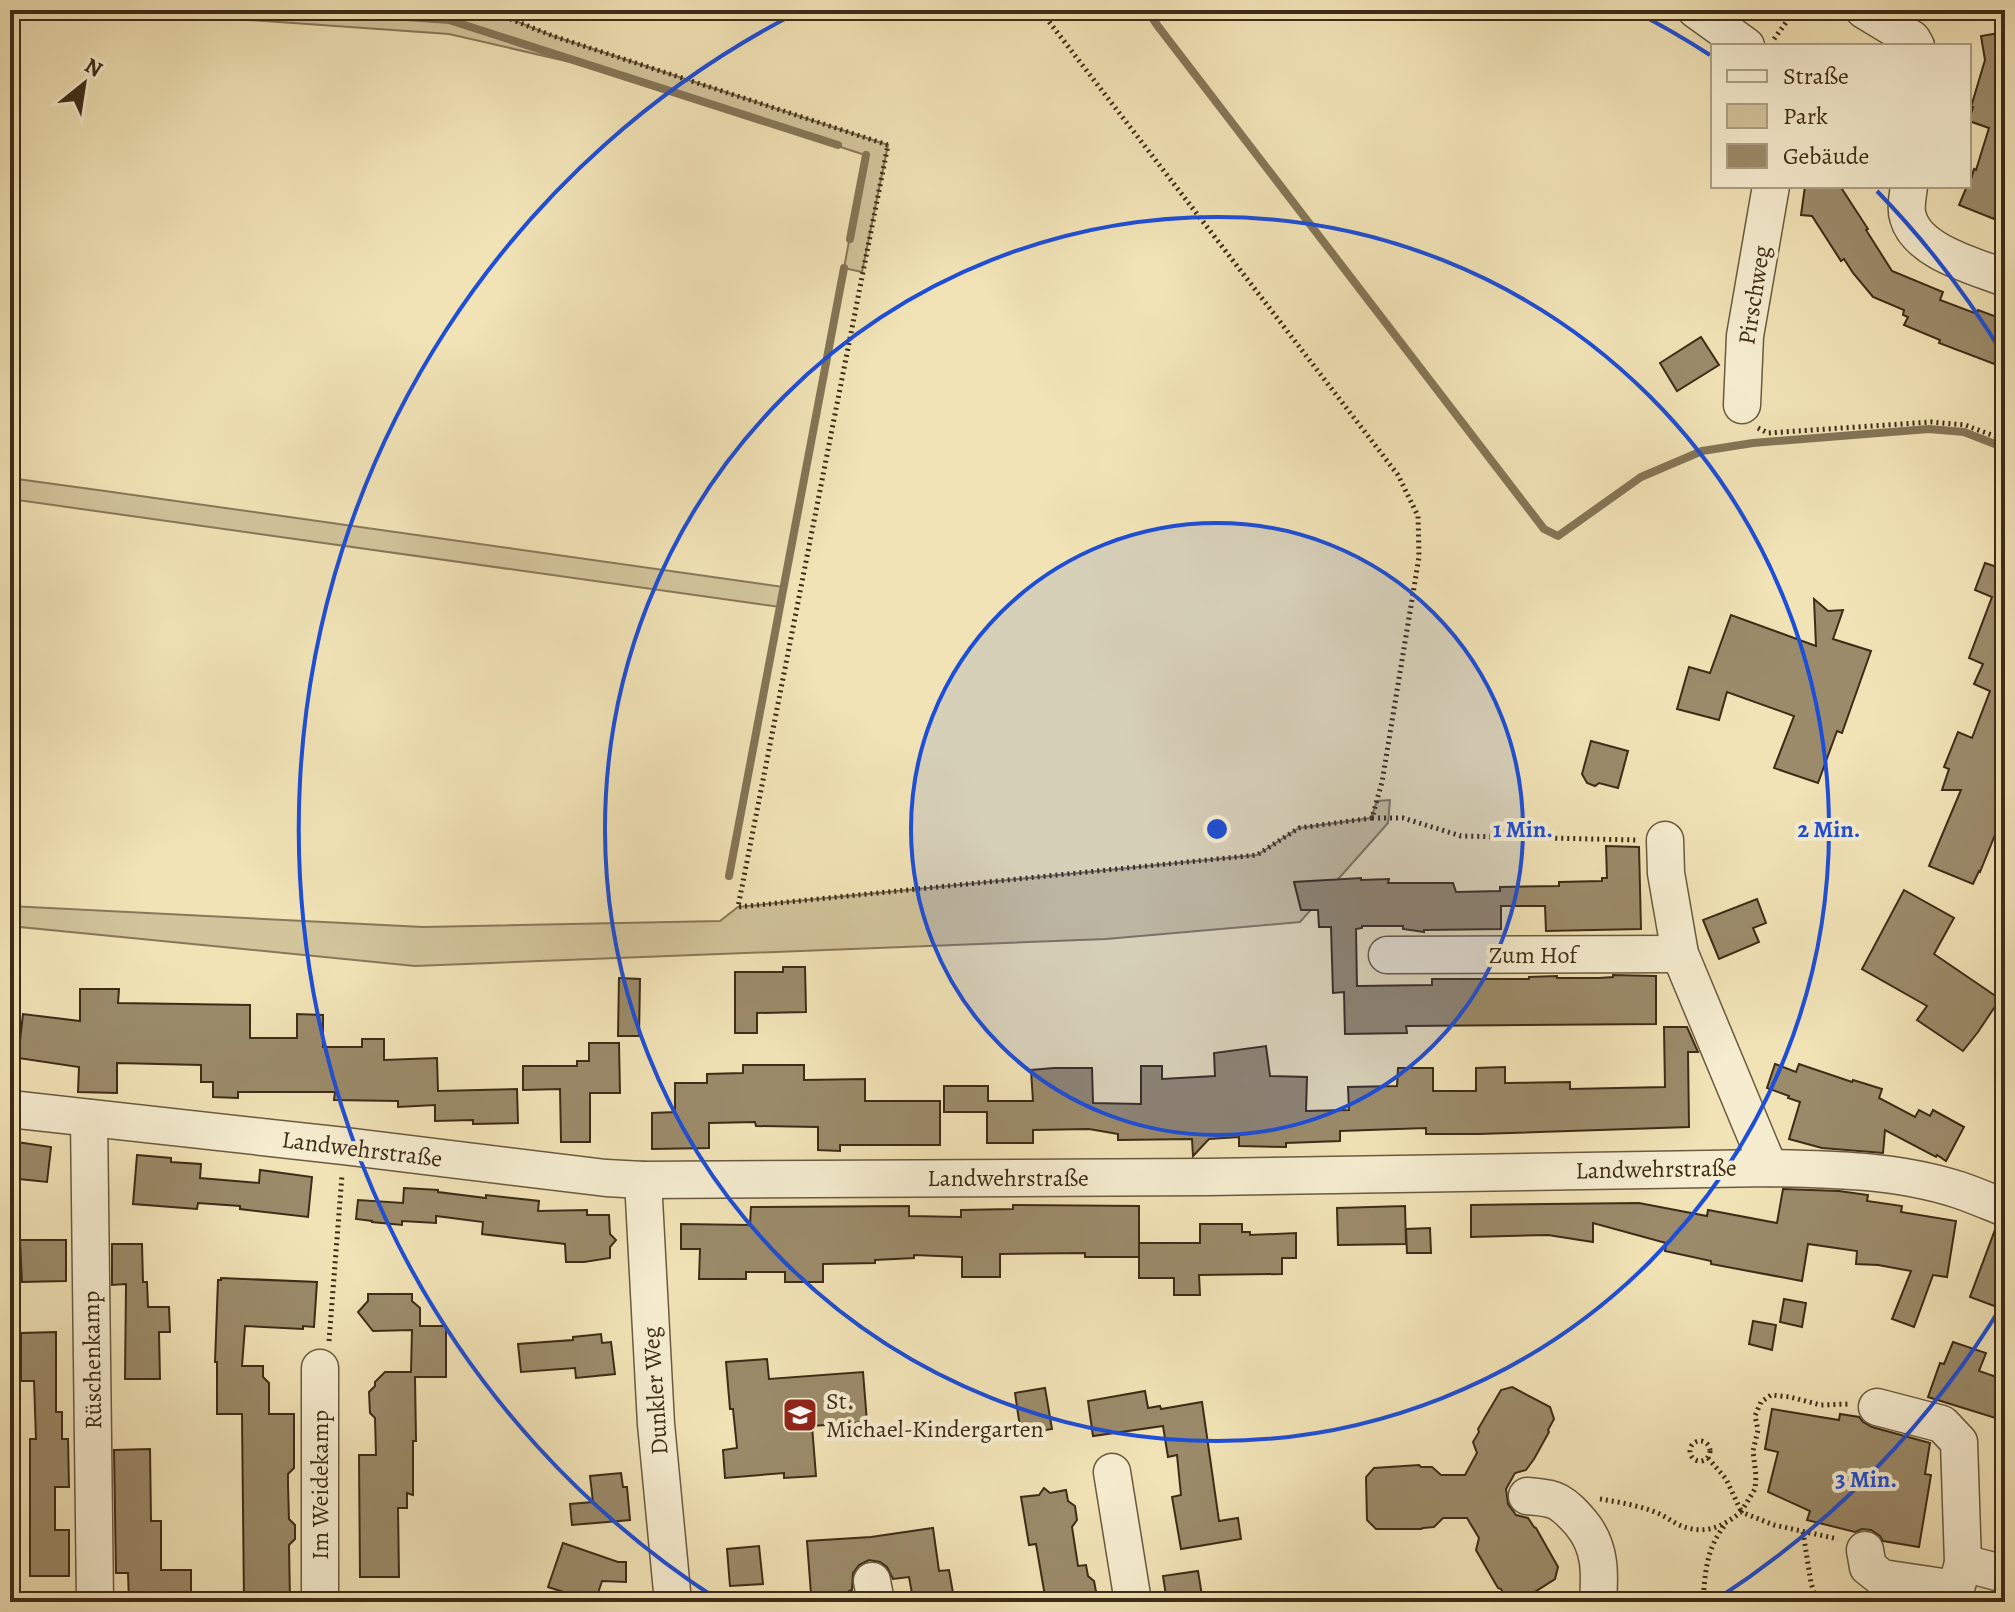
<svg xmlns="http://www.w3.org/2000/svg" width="2015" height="1612" font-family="Alegreya,serif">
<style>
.green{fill:#d2c49b;stroke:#887859;stroke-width:2}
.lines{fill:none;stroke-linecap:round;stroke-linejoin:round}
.stream{stroke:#847556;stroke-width:8}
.building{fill:#9b8b6a;stroke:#3d2c17;stroke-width:2}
.minor-casing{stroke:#6a5a3f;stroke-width:39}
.path{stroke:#3d2c17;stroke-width:5;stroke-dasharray:2 4;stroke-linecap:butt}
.minor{stroke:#f6edd0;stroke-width:36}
.ring{fill:none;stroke:#1d4ed8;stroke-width:4}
.labels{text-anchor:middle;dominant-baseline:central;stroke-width:8;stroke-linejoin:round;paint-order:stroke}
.street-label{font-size:24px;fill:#3d2c17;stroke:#f6edd0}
.poi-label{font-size:24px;fill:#3d2c17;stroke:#f6edd0;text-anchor:start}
.centre{fill:#1d4ed8;stroke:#f6edd0;stroke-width:4}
.ring-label{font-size:24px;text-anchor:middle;font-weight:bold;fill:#1d4ed8;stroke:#f6edd0;stroke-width:8;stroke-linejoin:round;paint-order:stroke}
</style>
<rect width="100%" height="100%" fill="#f1e3b6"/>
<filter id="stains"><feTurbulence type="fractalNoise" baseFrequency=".0025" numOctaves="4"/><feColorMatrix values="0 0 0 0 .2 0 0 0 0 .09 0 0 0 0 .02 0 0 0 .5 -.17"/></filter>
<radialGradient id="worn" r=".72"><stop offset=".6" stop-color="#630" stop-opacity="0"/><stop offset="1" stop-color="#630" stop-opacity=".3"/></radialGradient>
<g class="green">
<polygon points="107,10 488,10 553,36 888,145 862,272 844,268 865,155 605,70 449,34"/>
<polygon points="10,478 105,491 784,587 780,607 10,499"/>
<polygon points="1390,800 1388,823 1300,922 1106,939 415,966 10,926 10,906 423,927 720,921 738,907 1257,855 1299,828 1371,818 1377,801"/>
</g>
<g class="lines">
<g class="stream">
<polyline points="309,10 449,20 838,145"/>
<polyline points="1147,10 1157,25 1544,529 1558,536 1641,477 1702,451 1753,443 1929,429 1964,432 2005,448"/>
<polyline points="850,239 866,155"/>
<polyline points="729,876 844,268"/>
</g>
</g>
<g class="building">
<polygon points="2005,32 2005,192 1994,219 1959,205 1967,186 1969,186 1974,169 1976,170 1989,128 1969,121 1973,107 1971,107 1985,60 1981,36"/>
<polygon points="1805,186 1840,186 1868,229 1866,230 1892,271 1943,292 1940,300 1977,314 1978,310 2005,320 2005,368 1939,343 1940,340 1904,325 1908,317 1903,315 1904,310 1873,297 1853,273 1844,259 1841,261 1812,216 1801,215"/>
<polygon points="1701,337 1719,365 1677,391 1660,363"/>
<polygon points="1985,563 2003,569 2005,568 2005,810 1980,872 1979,871 1973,884 1929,866 1961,790 1942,790 1949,769 1944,767 1958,732 1972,738 1990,691 1974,684 1983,664 1969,658 1992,597 1975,590"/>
<polygon points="1814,599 1828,611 1843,610 1833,639 1871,651 1842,733 1837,731 1818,783 1774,768 1794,716 1727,692 1719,720 1677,709 1689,667 1710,673 1731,615 1816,646"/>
<polygon points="1591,741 1628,751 1618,788 1599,783 1595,786 1587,783 1582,774"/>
<polygon points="1606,846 1639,847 1641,929 1546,931 1545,906 1501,906 1501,929 1424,930 1424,932 1403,929 1403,926 1362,926 1362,928 1356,929 1357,986 1432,985 1432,979 1529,979 1529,977 1557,976 1557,978 1599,978 1613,977 1613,975 1656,976 1656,1024 1406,1026 1407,1033 1345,1034 1344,992 1333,993 1331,927 1319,927 1318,910 1301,910 1294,882 1361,878 1361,880 1389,879 1388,883 1453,883 1456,892 1500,891 1500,887 1559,886 1559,882 1602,881 1602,878 1607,878"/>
<polygon points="1904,890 1954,918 1934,954 2000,999 1978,1032 1963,1051 1917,1020 1927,1006 1862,969"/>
<polygon points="1757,899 1766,923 1753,928 1759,942 1719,959 1703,920"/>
<polygon points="783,967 805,967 806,1012 757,1013 757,1033 735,1033 735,972 783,972"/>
<polygon points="619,978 640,979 639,1036 618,1036"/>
<polygon points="80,989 119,989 118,1003 250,1005 250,1038 297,1038 297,1014 323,1015 323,1047 362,1047 362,1039 384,1039 384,1060 437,1058 438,1091 517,1089 518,1123 473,1124 473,1120 435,1121 435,1105 398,1107 398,1101 334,1100 335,1092 238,1092 238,1098 213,1097 213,1082 201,1082 201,1065 117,1063 117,1093 78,1092 79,1067 18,1058 23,1014 80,1021"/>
<polygon points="1664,1027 1687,1027 1698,1052 1688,1052 1689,1127 1478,1134 1426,1134 1426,1128 1340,1131 1340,1141 1286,1143 1286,1147 1239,1146 1239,1137 1209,1139 1193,1156 1192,1139 1118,1140 1118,1134 1089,1129 1033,1130 1033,1143 987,1143 987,1112 944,1112 944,1086 988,1086 988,1101 1033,1101 1031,1070 1054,1068 1092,1068 1093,1103 1141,1104 1141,1066 1162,1066 1162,1079 1215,1076 1214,1053 1266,1046 1270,1076 1307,1077 1306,1111 1349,1110 1348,1087 1397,1086 1398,1068 1433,1068 1433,1091 1476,1091 1476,1068 1505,1067 1505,1083 1570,1082 1570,1089 1665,1087"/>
<polygon points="589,1043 619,1043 620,1093 590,1093 590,1142 561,1142 560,1089 523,1090 523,1066 577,1066 577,1061 589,1061"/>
<polygon points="1775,1064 1796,1072 1799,1064 1852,1082 1853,1080 1882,1089 1879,1098 1915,1117 1919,1110 1930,1116 1933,1110 1964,1127 1946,1161 1937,1155 1936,1157 1885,1130 1883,1153 1822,1148 1789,1139 1800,1102 1788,1098 1789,1096 1767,1088"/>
<polygon points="743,1065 804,1065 804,1080 865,1079 865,1101 940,1101 940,1145 840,1145 840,1151 818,1150 818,1127 756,1126 755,1122 709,1123 709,1148 652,1149 652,1113 675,1112 675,1083 707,1083 707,1074 743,1073"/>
<polygon points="10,1141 51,1147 47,1182 10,1178"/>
<polygon points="137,1155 171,1158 171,1162 201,1164 200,1178 259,1183 260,1170 312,1177 308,1217 240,1209 240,1206 198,1203 197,1209 133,1204"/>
<polygon points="404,1188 438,1190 438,1192 486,1198 486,1195 539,1201 538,1211 587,1210 587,1215 609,1215 610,1234 616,1240 610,1247 610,1258 584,1262 566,1262 565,1244 482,1234 483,1222 436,1216 436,1223 402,1221 402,1225 372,1222 372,1221 356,1219 358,1200 403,1203"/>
<polygon points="1783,1189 1839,1191 1868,1195 1867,1201 1902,1206 1901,1212 1956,1221 1947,1277 1933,1275 1914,1327 1892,1319 1911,1271 1878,1265 1856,1264 1857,1251 1808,1244 1802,1281 1711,1264 1711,1261 1665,1251 1666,1243 1593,1223 1593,1242 1548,1235 1471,1237 1471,1205 1639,1203 1707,1216 1708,1210 1777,1223"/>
<polygon points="1013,1205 1139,1206 1139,1257 1085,1257 1085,1253 1000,1254 1000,1277 962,1277 962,1257 914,1255 914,1258 875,1260 875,1263 823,1264 823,1282 785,1282 785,1272 746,1272 746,1279 699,1279 700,1249 681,1249 681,1224 750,1225 751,1207 909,1206 909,1216 961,1217 961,1210 1013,1209"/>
<polygon points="1405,1206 1406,1244 1338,1245 1337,1208"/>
<polygon points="1200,1224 1242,1224 1242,1232 1250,1232 1250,1235 1296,1233 1296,1258 1282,1258 1282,1274 1199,1275 1200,1295 1174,1295 1174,1278 1139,1278 1139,1243 1200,1243"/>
<polygon points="1996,1227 2005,1229 2005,1310 1970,1297"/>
<polygon points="1430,1228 1431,1253 1407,1253 1406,1229"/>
<polygon points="20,1240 66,1240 66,1281 22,1282"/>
<polygon points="112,1244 142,1244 143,1282 147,1282 148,1307 169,1307 170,1332 159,1332 160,1379 125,1379 126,1284 112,1285"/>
<polygon points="221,1278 317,1282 314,1327 303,1326 303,1329 245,1326 242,1366 263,1366 263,1377 269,1383 269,1414 294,1414 294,1468 288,1474 288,1485 289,1519 295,1525 295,1539 289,1545 290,1602 244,1602 242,1414 217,1414 217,1362 215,1362 218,1280 221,1280"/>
<polygon points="368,1294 412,1294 412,1301 420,1308 420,1326 446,1326 446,1377 415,1377 416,1441 413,1441 413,1495 407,1493 407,1508 398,1508 399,1577 360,1577 359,1455 376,1455 375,1418 370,1413 369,1392 375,1386 375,1382 385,1372 411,1372 412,1330 373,1331 358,1312 368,1301"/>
<polygon points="1784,1299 1806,1303 1802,1327 1780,1322"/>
<polygon points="1753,1321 1776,1325 1772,1350 1749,1344"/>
<polygon points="56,1332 56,1412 62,1412 62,1439 68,1439 69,1487 55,1487 55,1530 69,1530 69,1576 30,1576 30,1439 36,1439 34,1381 21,1381 21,1333"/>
<polygon points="601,1334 602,1343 611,1342 615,1374 576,1378 575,1368 521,1372 518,1344 573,1340 573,1337"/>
<polygon points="1953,1342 1986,1353 1979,1371 2005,1380 2005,1421 1928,1397 1940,1363 1944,1364"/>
<polygon points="767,1359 769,1379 863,1372 867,1422 812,1426 816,1476 784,1478 784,1473 725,1478 723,1450 737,1448 733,1409 730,1409 726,1362"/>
<polygon points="1512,1387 1550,1407 1554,1419 1548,1430 1549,1432 1534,1459 1526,1470 1515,1473 1506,1489 1508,1504 1516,1515 1528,1518 1534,1527 1536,1528 1558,1567 1555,1579 1519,1602 1507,1599 1501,1589 1498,1588 1476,1550 1479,1538 1467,1518 1443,1518 1434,1527 1423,1528 1421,1529 1376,1529 1367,1520 1366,1477 1374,1468 1419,1465 1421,1467 1432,1467 1441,1475 1465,1475 1477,1453 1473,1442 1479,1432 1478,1429 1501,1390"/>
<polygon points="1045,1388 1052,1429 1021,1434 1015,1393"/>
<polygon points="1145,1391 1148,1408 1160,1406 1161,1409 1202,1402 1219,1521 1238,1518 1241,1539 1181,1549 1172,1497 1181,1495 1177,1455 1168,1457 1163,1426 1093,1436 1088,1401"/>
<polygon points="1772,1409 1839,1420 1840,1414 1859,1417 1863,1422 1872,1427 1930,1443 1925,1474 1931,1475 1919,1547 1883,1541 1880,1536 1871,1530 1862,1529 1855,1532 1807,1520 1810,1511 1768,1492 1778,1452 1765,1449"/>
<polygon points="150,1449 151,1521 161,1521 161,1570 191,1570 191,1593 168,1594 168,1602 129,1602 128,1573 116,1573 114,1450"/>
<polygon points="621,1473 623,1487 627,1487 630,1520 572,1525 570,1504 593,1502 590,1476"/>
<polygon points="1044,1488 1050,1493 1066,1490 1068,1501 1075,1506 1077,1520 1072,1527 1078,1566 1086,1565 1088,1576 1094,1581 1098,1602 1046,1602 1036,1544 1029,1545 1021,1497 1039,1495"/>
<polygon points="933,1528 939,1571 949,1570 953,1593 913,1599 909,1577 893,1579 887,1567 880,1562 869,1560 859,1565 853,1573 852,1590 849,1591 850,1602 823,1602 822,1593 811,1594 807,1541 871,1537"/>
<polygon points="563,1543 618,1562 626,1562 626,1582 602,1581 595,1602 548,1587"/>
<polygon points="759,1546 763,1584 730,1586 727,1549"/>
<polygon points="1198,1571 1203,1602 1167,1602 1163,1576"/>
</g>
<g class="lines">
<defs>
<g id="minor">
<polyline points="1696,10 1746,46"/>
<polyline points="1864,10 1912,39 1916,46"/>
<path d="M 1909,186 C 1908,195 1905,208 1908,217 C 1917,252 1975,266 2005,278"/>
<polyline points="1742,405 1745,336 1771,186"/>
<polyline points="1665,840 1666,873 1680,954 1769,1168"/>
<polyline points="1387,955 1680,954"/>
<path d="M 10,1109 L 344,1146 L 606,1178 L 643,1180 L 1207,1177 L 1769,1168 C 1832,1169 1897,1170 1959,1190 C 1974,1195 1990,1202 2005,1208"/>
<polyline points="89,1118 95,1602"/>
<polyline points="643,1180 656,1424 673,1602"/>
<polyline points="1877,1407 1942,1424 1959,1442 1963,1563"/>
<polyline points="1112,1472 1133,1602"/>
<path d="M 1527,1496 C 1536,1497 1549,1497 1558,1502 C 1567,1507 1574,1515 1581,1523 C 1601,1547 1600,1573 1598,1602"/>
<polyline points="1865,1550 1868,1567 1882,1578 1956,1589 1963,1563 2005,1574"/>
<polyline points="872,1581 876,1602"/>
<polyline points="320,1602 320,1368"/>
</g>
</defs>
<use href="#minor" class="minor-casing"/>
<g class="path">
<polyline points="488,10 553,36 888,145 738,907 1257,855 1299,828 1372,818 1382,782 1419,557 1418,516 1398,475 1040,10"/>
<polyline points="1774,39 1795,10"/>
<polyline points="1758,428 1768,433 1931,422 1965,425 2005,440"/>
<polyline points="1372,818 1403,818 1461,836 1636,840"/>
<polyline points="329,1341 342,1175"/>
<circle cx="1700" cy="1451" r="10"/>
<polyline points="1708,1458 1726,1479 1741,1511"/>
<path d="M 1600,1499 C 1618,1502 1637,1505 1655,1512 C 1663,1515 1670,1520 1677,1524 C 1703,1536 1721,1528 1741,1512 L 1774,1525 L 1838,1539"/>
<polyline points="1741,1512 1755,1489 1756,1476 1753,1451 1758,1430 1755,1416 1761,1402 1771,1395 1790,1397 1821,1405 1849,1404"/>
<polyline points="1803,1532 1811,1583 1817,1602"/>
<path d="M 1703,1602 C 1705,1574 1706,1547 1726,1524"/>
</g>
<use href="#minor" class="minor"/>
</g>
<circle cx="1217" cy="829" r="306" fill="#1d4ed8" fill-opacity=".12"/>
<g class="ring">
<circle cx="1217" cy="829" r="306"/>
<circle cx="1217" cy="829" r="612"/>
<path d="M2004 1302A918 918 0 0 1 1717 1599M717 1599A918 918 0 0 1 800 11M1634 11A918 918 0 0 1 1710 55M1877 191A918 918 0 0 1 2004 356"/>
</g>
<defs>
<symbol id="school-square" viewBox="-11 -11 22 22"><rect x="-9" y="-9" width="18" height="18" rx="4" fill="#8f2418" stroke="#f6edd0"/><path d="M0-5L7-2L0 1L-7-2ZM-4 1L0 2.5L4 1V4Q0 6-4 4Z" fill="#fff"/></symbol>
</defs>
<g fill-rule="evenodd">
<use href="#school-square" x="780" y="1395" width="40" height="40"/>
</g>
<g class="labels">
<g class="street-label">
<text transform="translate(1754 295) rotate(-81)">Pirschweg</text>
<text x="1533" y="955">Zum Hof</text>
<text transform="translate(362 1149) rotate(7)">Landwehrstraße</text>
<text transform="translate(1656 1169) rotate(-1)">Landwehrstraße</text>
<text x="1008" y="1178">Landwehrstraße</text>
<text transform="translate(92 1360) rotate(-91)">Rüschenkamp</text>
<text transform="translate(655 1391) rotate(-94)">Dunkler Weg</text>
<text transform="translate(320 1485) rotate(-90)">Im Weidekamp</text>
</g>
<g class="poi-label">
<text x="826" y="1401">St.<tspan x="826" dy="28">Michael-Kindergarten</tspan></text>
</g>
</g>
<circle cx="1217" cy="829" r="12" class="centre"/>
<g class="ring-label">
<text x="1523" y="837">1 Min.</text>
<text x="1829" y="837">2 Min.</text>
<text x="1866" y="1487">3 Min.</text>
</g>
<rect width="2015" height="1612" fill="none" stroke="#f1e3b6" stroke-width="40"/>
<rect x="12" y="12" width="1991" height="1588" fill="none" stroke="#3d2c17" stroke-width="4"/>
<rect x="20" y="20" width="1975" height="1572" fill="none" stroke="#3d2c17" stroke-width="2"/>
<rect x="1711" y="44" width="260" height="144" fill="#f6edd0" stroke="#aca086" stroke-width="2"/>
<rect x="1727" y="70" width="40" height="12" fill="#f6edd0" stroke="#aca086" stroke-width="2"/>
<text x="1783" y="84" font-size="24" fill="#3d2c17">Straße</text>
<rect x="1727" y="104" width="40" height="24" fill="#d2c49b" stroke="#aca086" stroke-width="2"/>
<text x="1783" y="124" font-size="24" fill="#3d2c17">Park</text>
<rect x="1727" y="144" width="40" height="24" fill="#9b8b6a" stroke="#aca086" stroke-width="2"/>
<text x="1783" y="164" font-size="24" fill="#3d2c17">Gebäude</text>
<g transform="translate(84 84) rotate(30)" stroke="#f6edd0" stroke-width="6" paint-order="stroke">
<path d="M0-6L14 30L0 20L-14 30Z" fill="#3d2c17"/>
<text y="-12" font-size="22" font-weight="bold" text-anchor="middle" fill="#3d2c17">N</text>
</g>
<rect width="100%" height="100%" filter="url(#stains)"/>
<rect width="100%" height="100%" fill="url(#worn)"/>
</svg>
